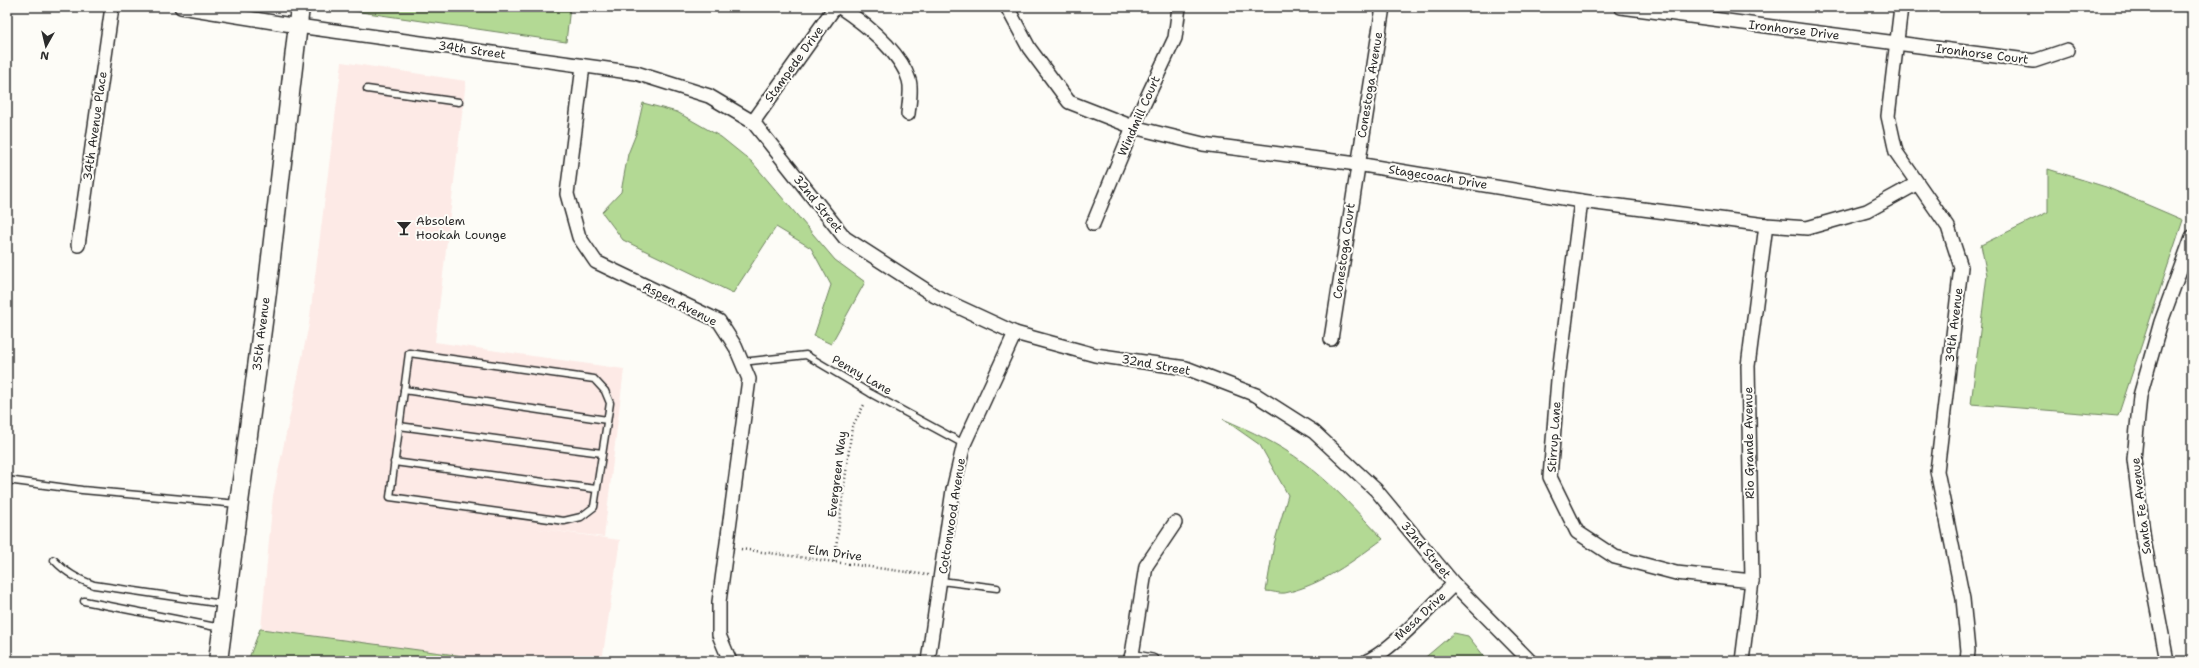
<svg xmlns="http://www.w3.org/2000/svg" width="2199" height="668" font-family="'Shantell Sans',sans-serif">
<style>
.built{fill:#fdeae6}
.green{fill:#b3d994;stroke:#6f8260}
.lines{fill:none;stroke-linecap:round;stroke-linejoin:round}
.service-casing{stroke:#2b2b2b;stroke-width:9}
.minor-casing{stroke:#2b2b2b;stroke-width:16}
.secondary-casing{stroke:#2b2b2b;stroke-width:21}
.path{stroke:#2b2b2b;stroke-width:2.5;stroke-dasharray:1 3;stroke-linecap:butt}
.service{stroke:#fdfcf7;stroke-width:6}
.minor{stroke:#fdfcf7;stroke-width:13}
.secondary{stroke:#fdfcf7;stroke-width:18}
.labels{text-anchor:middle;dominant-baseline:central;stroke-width:4;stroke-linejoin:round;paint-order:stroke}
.street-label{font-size:12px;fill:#2b2b2b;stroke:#fdfcf7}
.poi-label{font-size:12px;fill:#2b2b2b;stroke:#fdfcf7;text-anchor:start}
</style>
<rect width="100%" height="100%" fill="#fdfcf7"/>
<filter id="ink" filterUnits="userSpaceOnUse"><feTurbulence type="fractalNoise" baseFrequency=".025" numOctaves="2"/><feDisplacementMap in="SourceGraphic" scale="8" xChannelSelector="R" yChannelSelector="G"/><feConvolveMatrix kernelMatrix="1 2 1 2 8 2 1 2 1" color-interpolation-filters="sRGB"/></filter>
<g filter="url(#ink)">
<polygon class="built" points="342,62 466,81 435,342 624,369 604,537 532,528 620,540 602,661 501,661 261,629 273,496 309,324"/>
<g class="green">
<polygon points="341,7 570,7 566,42 340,9"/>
<polygon points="643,103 677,112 721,137 752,162 835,260 865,282 831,344 814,336 831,285 811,248 776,227 733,293 623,240 602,212 621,192 628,154 636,134"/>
<polygon points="2048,169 2106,187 2183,220 2118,416 1971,404 1987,275 1981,245 2048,212"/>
<path d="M 1223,419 C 1251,431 1279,444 1304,463 C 1333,484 1358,513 1383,539 C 1353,561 1322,585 1285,593 C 1279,594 1272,591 1266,591 L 1274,544 L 1288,495 L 1260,445 Z"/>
<polygon points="260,629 261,629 501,661 269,661 249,658"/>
<polygon points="1454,633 1468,636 1488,661 1421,661"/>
</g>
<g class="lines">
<defs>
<g id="service">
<polyline points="367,89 459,102"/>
<polygon points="409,353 594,379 605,391 610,403 594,507 581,517 564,521 390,497"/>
<polyline points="742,362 806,355 870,393 964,444"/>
<polyline points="404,390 607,420"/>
<polyline points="399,426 602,453"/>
<polyline points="394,462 596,489"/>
<polyline points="7,480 82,490 238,504"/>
<path d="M 54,560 C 66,573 78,579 94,585 L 223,604"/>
<polyline points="941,581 997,588"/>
<polyline points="84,601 221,628"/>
</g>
<g id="minor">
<polyline points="181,7 298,26 636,73 709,96 753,122 845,238 935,296 1015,333 1095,355 1186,368 1256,395 1314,432 1376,490 1454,584 1530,661"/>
<path d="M 840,7 C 864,23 900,51 909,80 C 912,89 909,104 908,114"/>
<polyline points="1007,7 1029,48 1069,102 1133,127 1203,144 1357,164 1581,201 1766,225 1807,228 1867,211 1916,184"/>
<polyline points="1621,7 2034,61 2067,50"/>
<polyline points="1901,7 1888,116 1896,152 1948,227 1961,267 1937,471 1963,599 1968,651 1967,661"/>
<polyline points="583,66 567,194 579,237 596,262 719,321 735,346 749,379 719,602 719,635 730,661"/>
<polyline points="753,122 835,7"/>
<polyline points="1581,201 1558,380 1550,477 1577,532 1615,557 1676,573 1752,581"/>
<polyline points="1093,224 1133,127 1175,38 1179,7"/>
<polyline points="78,245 112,7"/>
<polyline points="1331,339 1383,7"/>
<polyline points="1131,657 1152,661"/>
<polyline points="928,661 953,490 964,444 1015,333"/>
<polyline points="1131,661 1146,566 1175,523"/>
<path d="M 1367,661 C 1391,651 1433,604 1454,584"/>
<polyline points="1742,661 1752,581 1748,366 1766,225"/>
<polyline points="2167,661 2144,540 2134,459 2140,396 2161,322 2192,237"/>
</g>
<polyline id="secondary" points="218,661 267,292 300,7"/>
</defs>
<use href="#service" class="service-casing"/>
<use href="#minor" class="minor-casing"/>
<use href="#secondary" class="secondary-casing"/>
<g class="path">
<polyline points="741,549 928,575"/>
<polyline points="834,562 852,427 865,403"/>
</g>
<use href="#service" class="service"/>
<use href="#minor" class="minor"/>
<use href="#secondary" class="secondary"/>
</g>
</g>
<defs>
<symbol id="bar-bare" viewBox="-9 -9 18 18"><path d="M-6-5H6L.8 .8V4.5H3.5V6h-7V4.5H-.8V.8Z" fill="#2b2b2b" stroke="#fdfcf7" stroke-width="2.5" paint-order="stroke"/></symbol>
</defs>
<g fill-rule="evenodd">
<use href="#bar-bare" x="393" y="217" width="22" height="22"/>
</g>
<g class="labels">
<g class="street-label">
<text transform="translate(1794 30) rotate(7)">Ironhorse Drive</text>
<text transform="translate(472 50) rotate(8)">34th Street</text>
<text transform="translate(1982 54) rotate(7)">Ironhorse Court</text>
<text transform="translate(794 64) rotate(-54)">Stampede Drive</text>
<text transform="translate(1370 85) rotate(-81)">Conestoga Avenue</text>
<text transform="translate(1139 116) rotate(-66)">Windmill Court</text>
<text transform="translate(95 126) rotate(-82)">34th Avenue Place</text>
<text transform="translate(1438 177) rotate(9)">Stagecoach Drive</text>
<text transform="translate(818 204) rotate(51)">32nd Street</text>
<text transform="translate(1344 251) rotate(-82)">Conestoga Court</text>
<text transform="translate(680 304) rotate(27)">Aspen Avenue</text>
<text transform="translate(1954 325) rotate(-83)">39th Avenue</text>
<text transform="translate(261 334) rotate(-83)">35th Avenue</text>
<text transform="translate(1156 365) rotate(10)">32nd Street</text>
<text transform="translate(862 375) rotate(30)">Penny Lane</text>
<text transform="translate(1554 437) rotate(-86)">Stirrup Lane</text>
<text transform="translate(1749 443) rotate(-91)">Rio Grande Avenue</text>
<text transform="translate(837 474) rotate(-83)">Evergreen Way</text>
<text transform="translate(2141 506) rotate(-97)">Santa Fe Avenue</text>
<text transform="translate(952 516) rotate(-81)">Cottonwood Avenue</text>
<text transform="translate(1426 550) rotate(50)">32nd Street</text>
<text transform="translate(835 553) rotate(8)">Elm Drive</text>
<text transform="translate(1420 616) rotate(-43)">Mesa Drive</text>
</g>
<g class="poi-label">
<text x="416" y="221">Absolem<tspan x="416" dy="14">Hookah Lounge</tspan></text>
</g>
</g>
<rect width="2199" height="668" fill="none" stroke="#fdfcf7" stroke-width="24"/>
<rect x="12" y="12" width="2175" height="644" fill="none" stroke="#2b2b2b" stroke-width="1.5" filter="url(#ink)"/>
<g transform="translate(46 46) rotate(188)" stroke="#fdfcf7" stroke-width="3" paint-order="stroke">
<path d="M0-3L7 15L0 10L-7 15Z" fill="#2b2b2b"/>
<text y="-6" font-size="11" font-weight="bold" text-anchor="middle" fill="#2b2b2b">N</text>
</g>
</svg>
